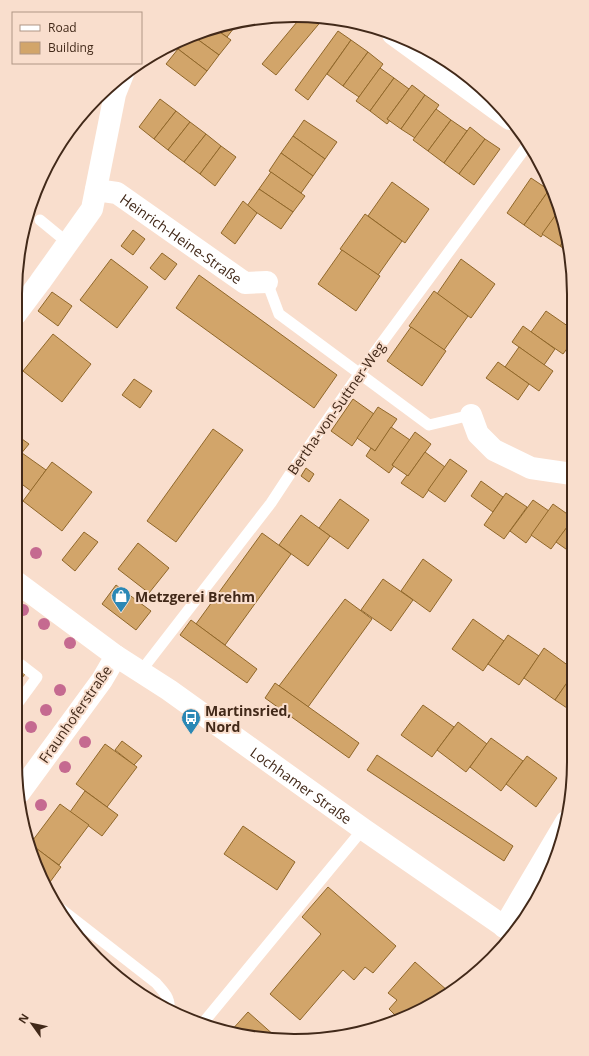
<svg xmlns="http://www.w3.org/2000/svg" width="589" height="1056" font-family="'Open Sans',sans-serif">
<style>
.building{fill:#d2a56a;stroke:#90672a}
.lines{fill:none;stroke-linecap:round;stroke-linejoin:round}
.service{stroke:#fff;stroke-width:11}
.minor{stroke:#fff;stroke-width:22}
.tertiary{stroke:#fff;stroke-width:22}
.tree{fill:#c56a90}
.labels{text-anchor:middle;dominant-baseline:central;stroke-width:4;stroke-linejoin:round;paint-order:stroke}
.street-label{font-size:14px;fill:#422919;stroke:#f9decd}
.poi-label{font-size:14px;font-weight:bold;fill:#422919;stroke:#f9decd;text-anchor:start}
.rim{fill:none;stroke:#422919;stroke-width:2}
</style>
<rect width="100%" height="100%" fill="#f9decd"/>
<g class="building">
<polygon points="302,16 321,17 323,19 276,75 262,64"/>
<polygon points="236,22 237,24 227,37 214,28 222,24"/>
<polygon points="214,28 231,40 219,55 193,36"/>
<polygon points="338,31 351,40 308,100 295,90"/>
<polygon points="193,36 219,55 207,71 178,49 186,38"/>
<polygon points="351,40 368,52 343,86 327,74"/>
<polygon points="178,49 207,71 195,86 166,64"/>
<polygon points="368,52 383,64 359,97 343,86"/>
<polygon points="380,68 394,78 370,111 356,101"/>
<polygon points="394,78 409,89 387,119 390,120 387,124 370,111"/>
<polygon points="412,85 425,95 401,129 387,119"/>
<polygon points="425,95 439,105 415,138 401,129"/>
<polygon points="160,99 176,111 154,139 139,127"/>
<polygon points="436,109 451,120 428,151 413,140"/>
<polygon points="176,111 190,122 168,150 154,139"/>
<polygon points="304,120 337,142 325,159 293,136"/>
<polygon points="451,120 467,131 444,163 428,151"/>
<polygon points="190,122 206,134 184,162 168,150"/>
<polygon points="470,127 485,139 459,174 444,163"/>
<polygon points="206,134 221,146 200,174 184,162"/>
<polygon points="293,136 325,159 313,176 281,153"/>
<polygon points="485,139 500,149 474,185 459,174"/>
<polygon points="221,146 236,157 215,186 200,174"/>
<polygon points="281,153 313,176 301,193 269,171"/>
<polygon points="271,172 305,196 293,212 259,189"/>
<polygon points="531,178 549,190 524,225 507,213"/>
<polygon points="392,182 429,209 405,243 368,216"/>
<polygon points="259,189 293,212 281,229 247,206"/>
<polygon points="549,190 554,194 560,209 541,237 524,225"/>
<polygon points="243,201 257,213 235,244 221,233"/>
<polygon points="560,209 567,237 560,246 542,234"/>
<polygon points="365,214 402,241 378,275 340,249"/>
<polygon points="133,230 145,239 133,255 121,246"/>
<polygon points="567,237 571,254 560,246"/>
<polygon points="342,250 380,276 356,311 318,284"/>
<polygon points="162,253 177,264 165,280 150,268"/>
<polygon points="111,259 148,287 117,328 80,300"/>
<polygon points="461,259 495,284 471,318 437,294"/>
<polygon points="199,275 337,375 314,408 176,308"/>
<polygon points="434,291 468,316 444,350 409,326"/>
<polygon points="52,292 72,306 58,326 38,311"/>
<polygon points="546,311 572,329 572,342 563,354 531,332"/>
<polygon points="523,326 555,349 544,365 512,342"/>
<polygon points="411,327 446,351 422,386 387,361"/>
<polygon points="53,334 91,364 62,402 23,371"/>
<polygon points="519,347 553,371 539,391 505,367"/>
<polygon points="498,362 529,384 518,400 486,378"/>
<polygon points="134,379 152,391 140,408 122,395"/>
<polygon points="353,399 374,414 352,446 331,431"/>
<polygon points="378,407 397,419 375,451 357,438"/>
<polygon points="391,427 410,440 392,465 394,466 389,473 366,456 371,448 375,451"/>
<polygon points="213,429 243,450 176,542 147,521"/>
<polygon points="415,432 431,444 408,476 392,465"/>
<polygon points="15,434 29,444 15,461"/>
<polygon points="425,452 445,467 423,498 401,483 407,475 408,476"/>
<polygon points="22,453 46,470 31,491 15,479 15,461"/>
<polygon points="450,459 467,471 445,502 428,490"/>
<polygon points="52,462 92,492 62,531 23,501"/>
<polygon points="306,468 314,474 309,482 301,476"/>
<polygon points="481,481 503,497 493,512 471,496"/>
<polygon points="506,493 527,507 504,539 484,525"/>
<polygon points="340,499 369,520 348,549 319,528"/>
<polygon points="533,500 549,511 526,543 510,531"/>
<polygon points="553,504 573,518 573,519 551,549 531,535"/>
<polygon points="301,515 330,536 308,566 279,545"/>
<polygon points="573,519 573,554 556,542"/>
<polygon points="84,532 98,542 75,571 62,560"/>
<polygon points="262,533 291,554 225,645 196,624"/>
<polygon points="138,543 169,568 149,593 118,569"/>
<polygon points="423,559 452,580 430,612 401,591"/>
<polygon points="383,579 413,600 391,631 361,610"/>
<polygon points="116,585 151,611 136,630 102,604"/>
<polygon points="345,599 372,619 308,707 279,686"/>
<polygon points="473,619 504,641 483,671 452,649"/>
<polygon points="191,620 257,669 247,683 180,635"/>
<polygon points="508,635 539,656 519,685 488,664"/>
<polygon points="544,648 573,669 573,674 555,700 524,678"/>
<polygon points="15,667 25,674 15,687"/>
<polygon points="573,674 573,712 555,700"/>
<polygon points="275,683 359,743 349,758 265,698"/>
<polygon points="423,705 454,727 432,757 401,735"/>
<polygon points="458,722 487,744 466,772 437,750"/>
<polygon points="491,738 523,761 501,791 470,767"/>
<polygon points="122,741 142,756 134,765 115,750"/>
<polygon points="105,744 137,767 107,807 76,784"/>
<polygon points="377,755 513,846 504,861 367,770"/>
<polygon points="527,756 557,778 536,807 506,784"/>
<polygon points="85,791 118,815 102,836 70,812"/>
<polygon points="60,804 89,825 59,865 30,844"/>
<polygon points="243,826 295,862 277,890 224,854"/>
<polygon points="36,848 61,867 50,882 44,877 31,854"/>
<polygon points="328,887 396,946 373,973 365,967 354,980 343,970 300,1020 270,994 321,934 302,917"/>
<polygon points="415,962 448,991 401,1020 393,1022 397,1017 389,1009 397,1000 388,993"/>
<polygon points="248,1012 276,1037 230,1032"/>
</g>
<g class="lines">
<g class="service">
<polyline points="40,220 68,243"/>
<polyline points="267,282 279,314 429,425 471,415"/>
<polyline points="141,671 271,503 296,465 364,367 529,143"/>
<polyline points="15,707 37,677 15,660"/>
<path d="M 61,909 L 156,983 C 162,990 170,997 169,1007"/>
<polyline points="203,1023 363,829"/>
</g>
<g class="minor">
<polyline points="393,34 510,119"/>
<path id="s1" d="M 96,190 L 117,193 L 245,283 L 267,282"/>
<polyline points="16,314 40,282 92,209 115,94 123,74"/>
<polyline points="471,415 478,434 494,450 531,468 572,474"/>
<path id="s2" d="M 116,656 L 169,690 L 363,829 L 512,932"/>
<polyline points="504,927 566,822"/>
</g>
<polyline class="tertiary" points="15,581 116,656 102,680 20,792"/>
</g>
<g class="tree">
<circle cx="36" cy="553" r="6"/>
<circle cx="23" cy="610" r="6"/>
<circle cx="44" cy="624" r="6"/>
<circle cx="70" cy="643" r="6"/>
<circle cx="60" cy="690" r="6"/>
<circle cx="46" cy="710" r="6"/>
<circle cx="31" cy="727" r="6"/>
<circle cx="85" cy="742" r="6"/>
<circle cx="65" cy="767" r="6"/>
<circle cx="41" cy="805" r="6"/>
</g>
<defs>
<symbol id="shop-pin" viewBox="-11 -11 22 30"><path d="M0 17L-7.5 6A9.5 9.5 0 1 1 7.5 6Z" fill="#2b88b5" stroke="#f9decd"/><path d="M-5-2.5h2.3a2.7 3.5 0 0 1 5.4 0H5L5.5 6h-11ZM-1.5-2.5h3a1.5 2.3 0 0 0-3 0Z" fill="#fff"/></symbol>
<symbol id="bus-pin" viewBox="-11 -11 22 30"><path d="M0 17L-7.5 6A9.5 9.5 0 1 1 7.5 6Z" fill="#2b88b5" stroke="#f9decd"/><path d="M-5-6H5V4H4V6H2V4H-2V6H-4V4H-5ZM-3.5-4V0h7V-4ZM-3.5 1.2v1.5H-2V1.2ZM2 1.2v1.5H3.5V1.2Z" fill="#fff"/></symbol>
</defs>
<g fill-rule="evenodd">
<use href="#shop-pin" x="110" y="585" width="22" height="30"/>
<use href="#bus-pin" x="180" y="707" width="22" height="30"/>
</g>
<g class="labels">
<g class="street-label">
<text stroke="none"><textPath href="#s1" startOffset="100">Heinrich-Heine-Straße</textPath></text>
<text transform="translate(336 408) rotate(-55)">Bertha-von-Suttner-Weg</text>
<text transform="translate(75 714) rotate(-55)">Fraunhoferstraße</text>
<text stroke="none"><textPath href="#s2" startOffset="226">Lochhamer Straße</textPath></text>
</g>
<g class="poi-label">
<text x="135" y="596">Metzgerei Brehm</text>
<text x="205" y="710">Martinsried,<tspan x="205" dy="16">Nord</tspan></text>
</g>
</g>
<path d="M0 0H589V1056H0ZM294 22H295A272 272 0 0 1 567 294V762A272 272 0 0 1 295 1034H294A272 272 0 0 1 22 762V294A272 272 0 0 1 294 22Z" fill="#f9decd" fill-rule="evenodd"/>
<path class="rim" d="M294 22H295A272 272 0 0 1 567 294V762A272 272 0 0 1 295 1034H294A272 272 0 0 1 22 762V294A272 272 0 0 1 294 22Z"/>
<rect x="12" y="12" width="130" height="52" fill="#f9decd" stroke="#b09685"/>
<rect x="20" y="25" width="20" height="6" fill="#ffffff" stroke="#b09685"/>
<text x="48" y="32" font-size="12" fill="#422919">Road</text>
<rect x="20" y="42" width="20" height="12" fill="#d2a56a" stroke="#b09685"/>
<text x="48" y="52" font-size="12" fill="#422919">Building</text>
<g transform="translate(32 1024) rotate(303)" stroke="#f9decd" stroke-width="3" paint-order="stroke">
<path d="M0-3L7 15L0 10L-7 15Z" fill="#422919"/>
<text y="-6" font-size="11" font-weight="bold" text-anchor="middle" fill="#422919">N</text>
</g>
</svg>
